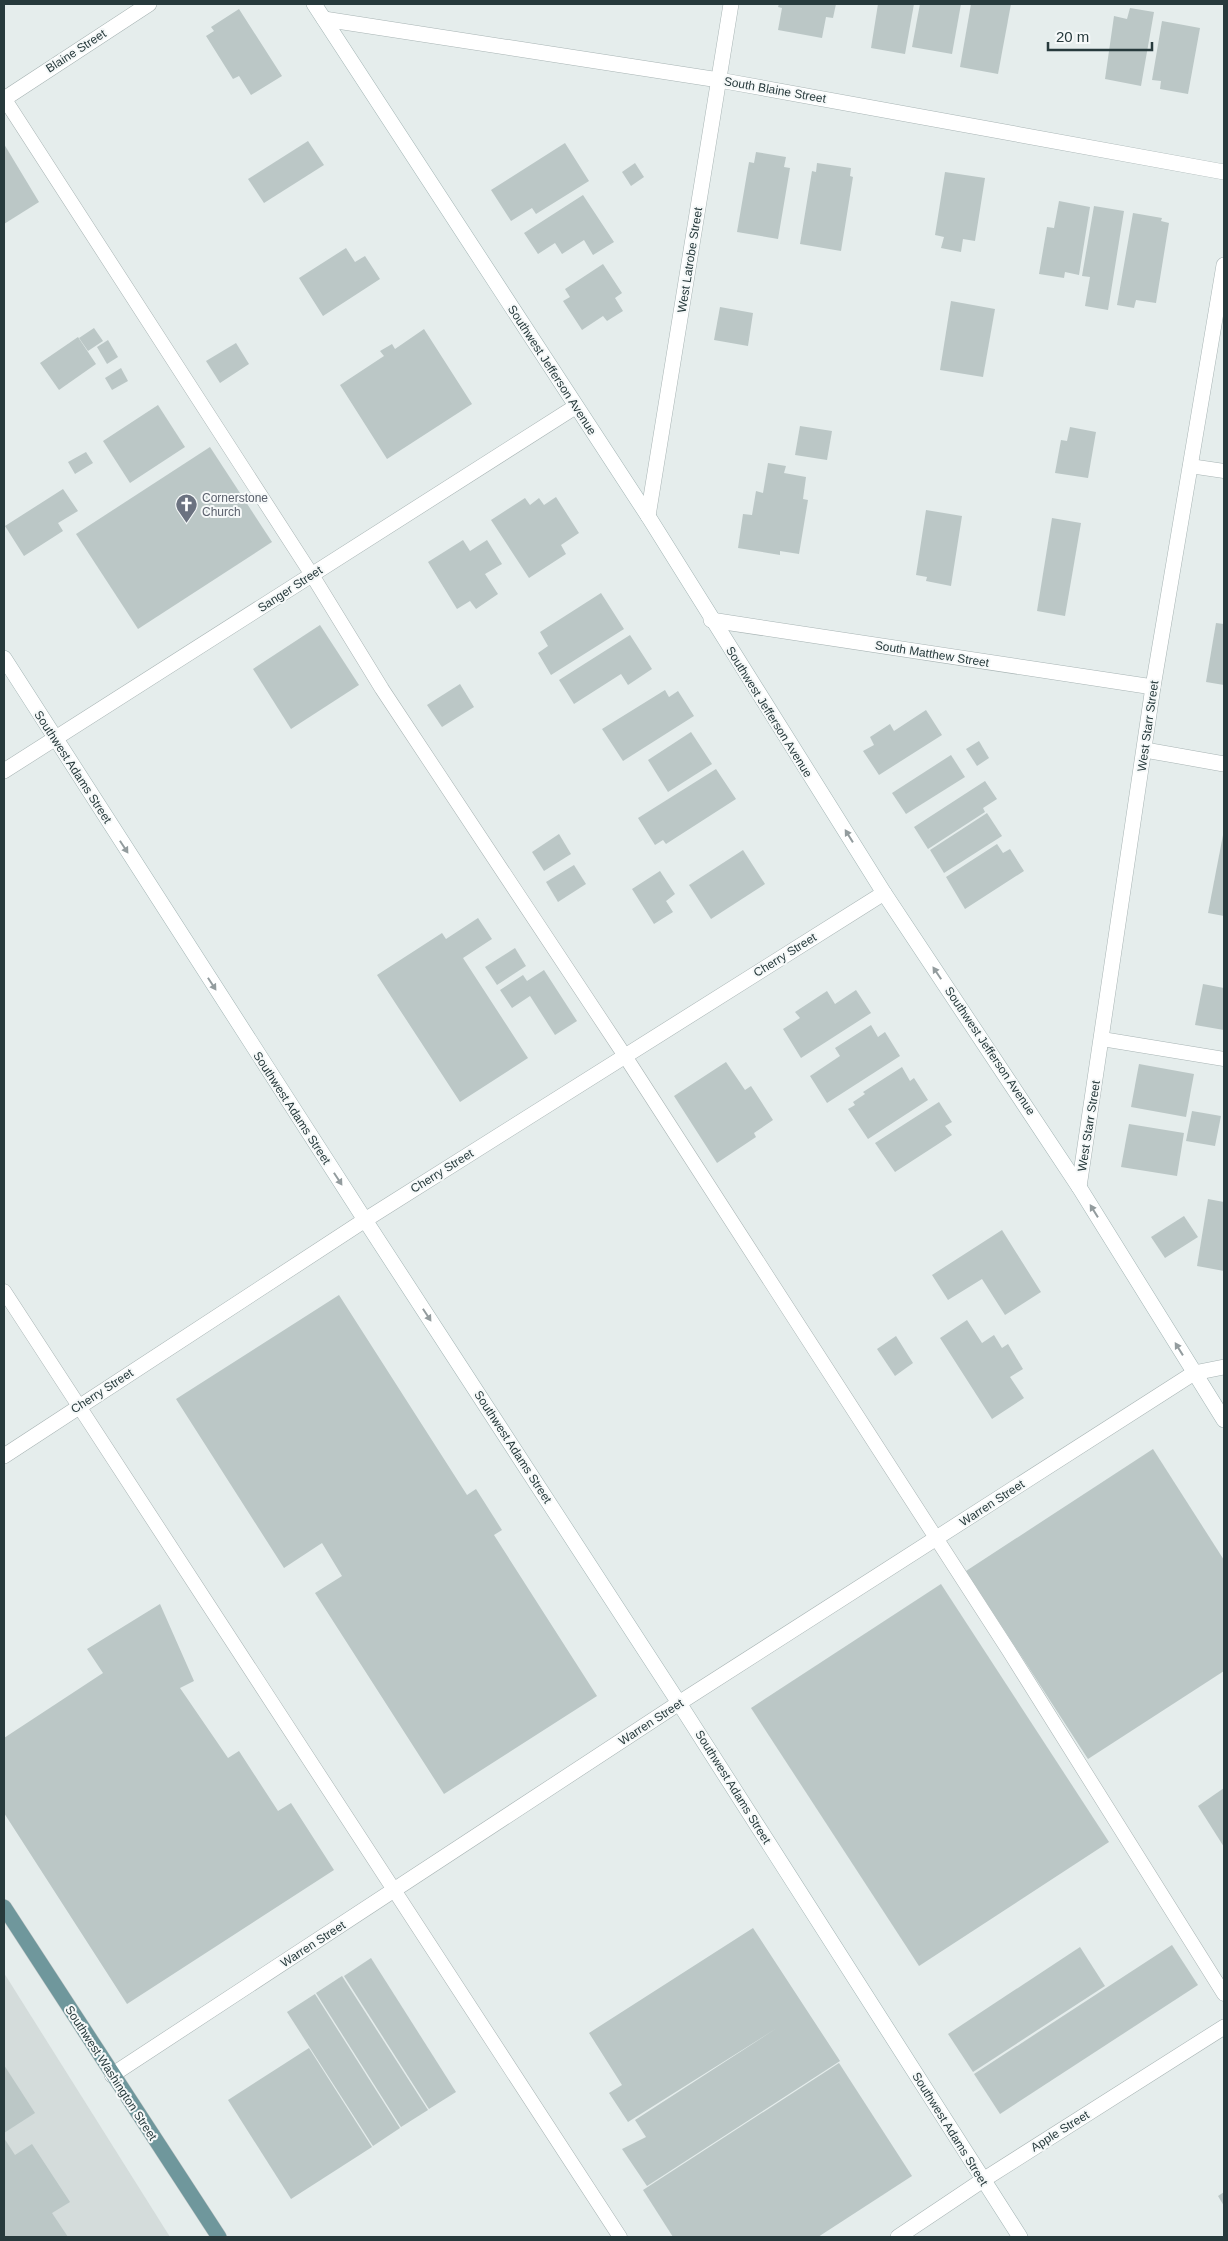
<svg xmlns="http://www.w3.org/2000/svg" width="1228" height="2241" font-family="Helvetica,sans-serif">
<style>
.built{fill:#d4dcdb}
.building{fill:#bbc7c6}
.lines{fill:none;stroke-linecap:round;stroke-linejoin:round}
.service-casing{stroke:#a8b4b4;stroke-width:15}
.minor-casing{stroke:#a8b4b4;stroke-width:16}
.secondary-casing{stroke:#a2b4b4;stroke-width:16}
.primary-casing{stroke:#c3c8c8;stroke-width:16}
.service{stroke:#fff;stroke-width:14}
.minor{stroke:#fff;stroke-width:15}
.secondary{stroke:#fff;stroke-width:15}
.primary{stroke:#6f979c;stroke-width:15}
.oneway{fill:#939c9e}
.labels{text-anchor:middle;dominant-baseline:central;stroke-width:4;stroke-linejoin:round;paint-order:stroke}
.street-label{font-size:12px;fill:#273a3c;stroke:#f6f9f9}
.worship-label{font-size:12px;fill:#5b616d;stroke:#f6f9f9;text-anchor:start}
</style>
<rect width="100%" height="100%" fill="#e5edec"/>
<polygon class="built" points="4,1973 148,2202 170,2237 4,2237"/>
<g class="building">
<polygon points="779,4 836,4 833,18 826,17 822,38 778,30 782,8 778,7"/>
<polygon points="878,4 914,4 905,54 871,48"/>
<polygon points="920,4 961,4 952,54 912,47"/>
<polygon points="971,4 1011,4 998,74 960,67"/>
<polygon points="1130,8 1154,12 1141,86 1105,79 1114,16 1127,19"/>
<polygon points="239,9 282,76 251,95 239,76 233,79 206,36 214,31 211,27"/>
<polygon points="1162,21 1200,28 1188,94 1160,89 1161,81 1152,80"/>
<polygon points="308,141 324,165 264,203 248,179"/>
<polygon points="565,143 589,181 536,214 532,208 511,221 491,190"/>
<polygon points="4,144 39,202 4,224"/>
<polygon points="756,152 786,157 784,167 790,168 778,239 737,232 749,162 754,163"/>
<polygon points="635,163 644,177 631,186 622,172"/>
<polygon points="817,163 851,168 850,176 853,177 841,251 800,244 812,171 816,172"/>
<polygon points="945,172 985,178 975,241 963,239 961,252 941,248 944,237 935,235"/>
<polygon points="583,195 614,242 593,255 584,240 562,254 555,243 538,254 524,233"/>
<polygon points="1059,201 1090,207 1079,275 1065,272 1064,278 1039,274 1047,227 1054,228"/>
<polygon points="1094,206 1124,211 1108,310 1085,306 1090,277 1082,276"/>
<polygon points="1133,213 1162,218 1161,221 1169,223 1156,303 1136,300 1134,308 1117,305"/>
<polygon points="346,248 355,262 365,256 380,279 323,316 299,278"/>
<polygon points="603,264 622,293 615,298 623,311 607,321 603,316 582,330 563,301 570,297 565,289"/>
<polygon points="951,301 995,309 983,377 940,370"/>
<polygon points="720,307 753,313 748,346 714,340"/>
<polygon points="94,328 103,341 88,351 79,338"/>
<polygon points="424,329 472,404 387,459 340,385 384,356 380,351 392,344 395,349"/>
<polygon points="78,337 96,364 59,390 40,363"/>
<polygon points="108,340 118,357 107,364 97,347"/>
<polygon points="236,343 249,364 220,383 206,361"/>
<polygon points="121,368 128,381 112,390 105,378"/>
<polygon points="158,405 185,447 130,483 103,441"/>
<polygon points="800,426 832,431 827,460 795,455"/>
<polygon points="1070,427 1096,432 1088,478 1055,473 1061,440 1067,441"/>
<polygon points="210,447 272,542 138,629 76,534"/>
<polygon points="86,452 93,463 75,474 68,462"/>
<polygon points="768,463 786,466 784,473 806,477 803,499 808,500 799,554 780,551 780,555 738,548 743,514 752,515 756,491 763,493"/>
<polygon points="63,489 78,511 58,523 63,531 24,556 5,526"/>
<polygon points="556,497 579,533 561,545 566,554 529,578 491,520 525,498 530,505 539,498 544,505"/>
<polygon points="926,510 962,516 951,586 926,581 927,577 916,575"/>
<polygon points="1052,518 1081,523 1065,616 1037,611"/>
<polygon points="463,540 470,551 487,540 502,564 485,574 498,594 476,609 470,601 457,609 428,562"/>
<polygon points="601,593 624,629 551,675 538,653 548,646 540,632"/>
<polygon points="1216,623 1224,624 1224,685 1206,682"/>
<polygon points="320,625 359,685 291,729 253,669"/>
<polygon points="630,635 652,669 628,685 621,674 574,704 559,680"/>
<polygon points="460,684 474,707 442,727 427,705"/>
<polygon points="665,690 669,697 678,691 694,716 623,761 602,729"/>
<polygon points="926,710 942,735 879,775 863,751 874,745 870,737 890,724 894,731"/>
<polygon points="691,732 712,764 668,792 648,760"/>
<polygon points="979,741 989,758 977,766 966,749"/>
<polygon points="951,755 965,777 906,814 892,793"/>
<polygon points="716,769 736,799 666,844 663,840 655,845 638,818"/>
<polygon points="985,781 997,799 983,808 985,812 928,849 914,827"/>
<polygon points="987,813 1002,836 944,873 930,850"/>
<polygon points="559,834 571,854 544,871 532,852"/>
<polygon points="1223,835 1224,835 1224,916 1208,913"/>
<polygon points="997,844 1003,853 1010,849 1024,871 965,909 946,877"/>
<polygon points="743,850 765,884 711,919 689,885"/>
<polygon points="574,865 586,884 558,902 546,882"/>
<polygon points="660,871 675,894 666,901 673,912 654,924 632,889"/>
<polygon points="478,918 492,939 463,958 528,1058 460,1102 377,975 442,933 446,939"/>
<polygon points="515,948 526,966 497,985 485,967"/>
<polygon points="544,970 577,1021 555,1035 530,996 512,1008 500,990 523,975 527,981"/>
<polygon points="1203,984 1224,988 1224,1030 1195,1025"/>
<polygon points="856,990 871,1013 801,1058 783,1029 800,1018 795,1012 827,991 835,1004"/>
<polygon points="871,1025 878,1037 885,1032 900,1056 827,1103 810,1076 840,1056 835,1048"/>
<polygon points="726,1062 745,1090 751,1086 773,1120 754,1133 756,1137 717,1163 674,1096"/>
<polygon points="1139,1064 1194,1074 1186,1117 1131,1107"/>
<polygon points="902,1067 910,1081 914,1078 928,1100 868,1139 848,1109 855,1105 853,1102 865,1094 863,1092"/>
<polygon points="939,1102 952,1122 945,1126 952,1135 895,1172 875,1143"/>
<polygon points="1192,1111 1221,1116 1215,1146 1186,1141"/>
<polygon points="1129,1124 1184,1133 1177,1176 1121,1167"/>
<polygon points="1208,1199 1224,1202 1224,1271 1197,1266"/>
<polygon points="1184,1216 1198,1237 1165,1258 1151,1237"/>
<polygon points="1002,1230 1041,1292 1005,1315 982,1279 948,1300 932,1275"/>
<polygon points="339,1295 467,1495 476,1489 502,1530 494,1535 597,1696 444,1794 315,1593 342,1576 322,1543 284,1568 176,1399"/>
<polygon points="967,1320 982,1343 994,1335 1002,1348 1008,1344 1023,1369 1010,1377 1024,1398 992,1419 940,1338"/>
<polygon points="896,1336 913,1363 895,1376 877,1349"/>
<polygon points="1153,1449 1224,1560 1224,1671 1088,1759 966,1571"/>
<polygon points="941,1584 1109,1842 919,1966 751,1708"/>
<polygon points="160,1604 194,1681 180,1688 228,1758 239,1751 278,1811 291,1803 334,1870 127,2004 4,1813 4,1738 103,1673 87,1649"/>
<polygon points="1224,1788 1224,1847 1198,1806"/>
<polygon points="753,1928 840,2061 647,2186 622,2149 646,2137 635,2120 777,2028 628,2122 609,2093 622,2085 589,2033"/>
<polygon points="1172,1945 1198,1985 1000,2114 974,2074"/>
<polygon points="1080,1947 1105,1986 973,2072 948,2034"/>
<polygon points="371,1958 456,2092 429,2109 344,1976"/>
<polygon points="342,1976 428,2110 401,2127 316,1993"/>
<polygon points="315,1994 400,2128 373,2146 287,2012"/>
<polygon points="309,2048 372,2147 291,2199 228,2100"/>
<polygon points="839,2063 912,2176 818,2237 673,2237 643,2190"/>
<polygon points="4,2065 35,2113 4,2133"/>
<polygon points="4,2138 15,2155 32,2144 70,2202 52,2213 68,2237 4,2237"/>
<polygon points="1224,2192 1224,2206 1218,2196"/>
</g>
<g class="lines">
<defs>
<g id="service">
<polyline points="4,98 312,575 382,689 625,1056 1009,1651 1224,1994"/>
<polyline points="1190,466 1224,471"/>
<polyline points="1102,1039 1224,1059"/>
<polyline points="4,1291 620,2237"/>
</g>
<g id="minor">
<polyline points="324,19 719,80 1224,172"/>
<polyline points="4,99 149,4"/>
<polyline points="648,516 731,4"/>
<polyline points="711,620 1153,687"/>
<polyline points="1145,750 1224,764"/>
<polyline points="4,771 575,407"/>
<polyline points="1079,1187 1153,687 1224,265"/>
<polyline points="4,1456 365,1220 884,893"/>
<polyline points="112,2075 679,1703 1194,1373 1224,1367"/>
<polyline points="898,2237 983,2180 1224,2027"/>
</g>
<g id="secondary">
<polyline points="314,4 648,516 884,893 1079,1187 1224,1420"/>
<polyline points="4,658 365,1220 679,1703 1020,2237"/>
</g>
<polyline id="primary" points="4,1907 219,2237"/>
</defs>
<use href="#service" class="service-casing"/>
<use href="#minor" class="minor-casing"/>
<use href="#secondary" class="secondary-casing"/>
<use href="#primary" class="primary-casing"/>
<use href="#service" class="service"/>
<use href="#minor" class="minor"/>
<use href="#secondary" class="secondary"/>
<use href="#primary" class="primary"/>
</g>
<defs><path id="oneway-solid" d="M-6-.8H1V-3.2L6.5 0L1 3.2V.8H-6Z" transform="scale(1.25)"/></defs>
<g class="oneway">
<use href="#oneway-solid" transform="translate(849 836) rotate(-122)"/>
<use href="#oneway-solid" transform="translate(124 847) rotate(57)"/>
<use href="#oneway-solid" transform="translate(937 973) rotate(-124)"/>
<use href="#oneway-solid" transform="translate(212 984) rotate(57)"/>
<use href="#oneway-solid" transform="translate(338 1179) rotate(57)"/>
<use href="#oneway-solid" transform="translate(1094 1211) rotate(-122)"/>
<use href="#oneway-solid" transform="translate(427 1315) rotate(57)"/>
<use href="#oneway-solid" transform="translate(1179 1349) rotate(-122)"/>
</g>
<defs>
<symbol id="church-pin" viewBox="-11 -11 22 30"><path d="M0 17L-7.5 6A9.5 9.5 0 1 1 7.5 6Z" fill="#6b7280" stroke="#f6f9f9"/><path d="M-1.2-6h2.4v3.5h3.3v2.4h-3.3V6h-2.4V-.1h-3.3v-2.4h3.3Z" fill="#fff"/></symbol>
</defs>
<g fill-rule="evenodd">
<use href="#church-pin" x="174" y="492" width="25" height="34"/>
</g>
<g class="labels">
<g class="street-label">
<text transform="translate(76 51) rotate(-33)">Blaine Street</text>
<text transform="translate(775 90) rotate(10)">South Blaine Street</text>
<text transform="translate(690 260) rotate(-81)">West Latrobe Street</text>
<text transform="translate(552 370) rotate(57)">Southwest Jefferson Avenue</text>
<text transform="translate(290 589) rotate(-33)">Sanger Street</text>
<text transform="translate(932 654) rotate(9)">South Matthew Street</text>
<text transform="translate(769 712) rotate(58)">Southwest Jefferson Avenue</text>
<text transform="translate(1148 726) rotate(-82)">West Starr Street</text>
<text transform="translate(73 767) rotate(57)">Southwest Adams Street</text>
<text transform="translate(785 955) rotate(-32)">Cherry Street</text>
<text transform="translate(990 1051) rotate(56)">Southwest Jefferson Avenue</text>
<text transform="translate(292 1108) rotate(57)">Southwest Adams Street</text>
<text transform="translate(1089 1126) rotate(-81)">West Starr Street</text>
<text transform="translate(442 1171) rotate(-32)">Cherry Street</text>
<text transform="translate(102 1391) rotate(-33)">Cherry Street</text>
<text transform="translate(513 1447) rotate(57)">Southwest Adams Street</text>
<text transform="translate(992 1503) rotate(-33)">Warren Street</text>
<text transform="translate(651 1722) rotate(-33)">Warren Street</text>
<text transform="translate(733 1787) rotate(58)">Southwest Adams Street</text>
<text transform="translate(313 1944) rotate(-33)">Warren Street</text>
<text transform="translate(111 2073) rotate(57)">Southwest Washington Street</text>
<text transform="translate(950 2129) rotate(58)">Southwest Adams Street</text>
<text transform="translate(1060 2131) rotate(-32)">Apple Street</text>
</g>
<g class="worship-label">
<text x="202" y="498">Cornerstone<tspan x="202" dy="14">Church</tspan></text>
</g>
</g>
<rect width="1228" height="2241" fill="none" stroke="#273a3c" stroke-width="10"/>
<path d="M1048 42v8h104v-8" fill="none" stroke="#273a3c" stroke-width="2.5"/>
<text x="1056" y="42" font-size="15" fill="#273a3c" stroke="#f6f9f9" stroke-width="4" paint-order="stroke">20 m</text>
</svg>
